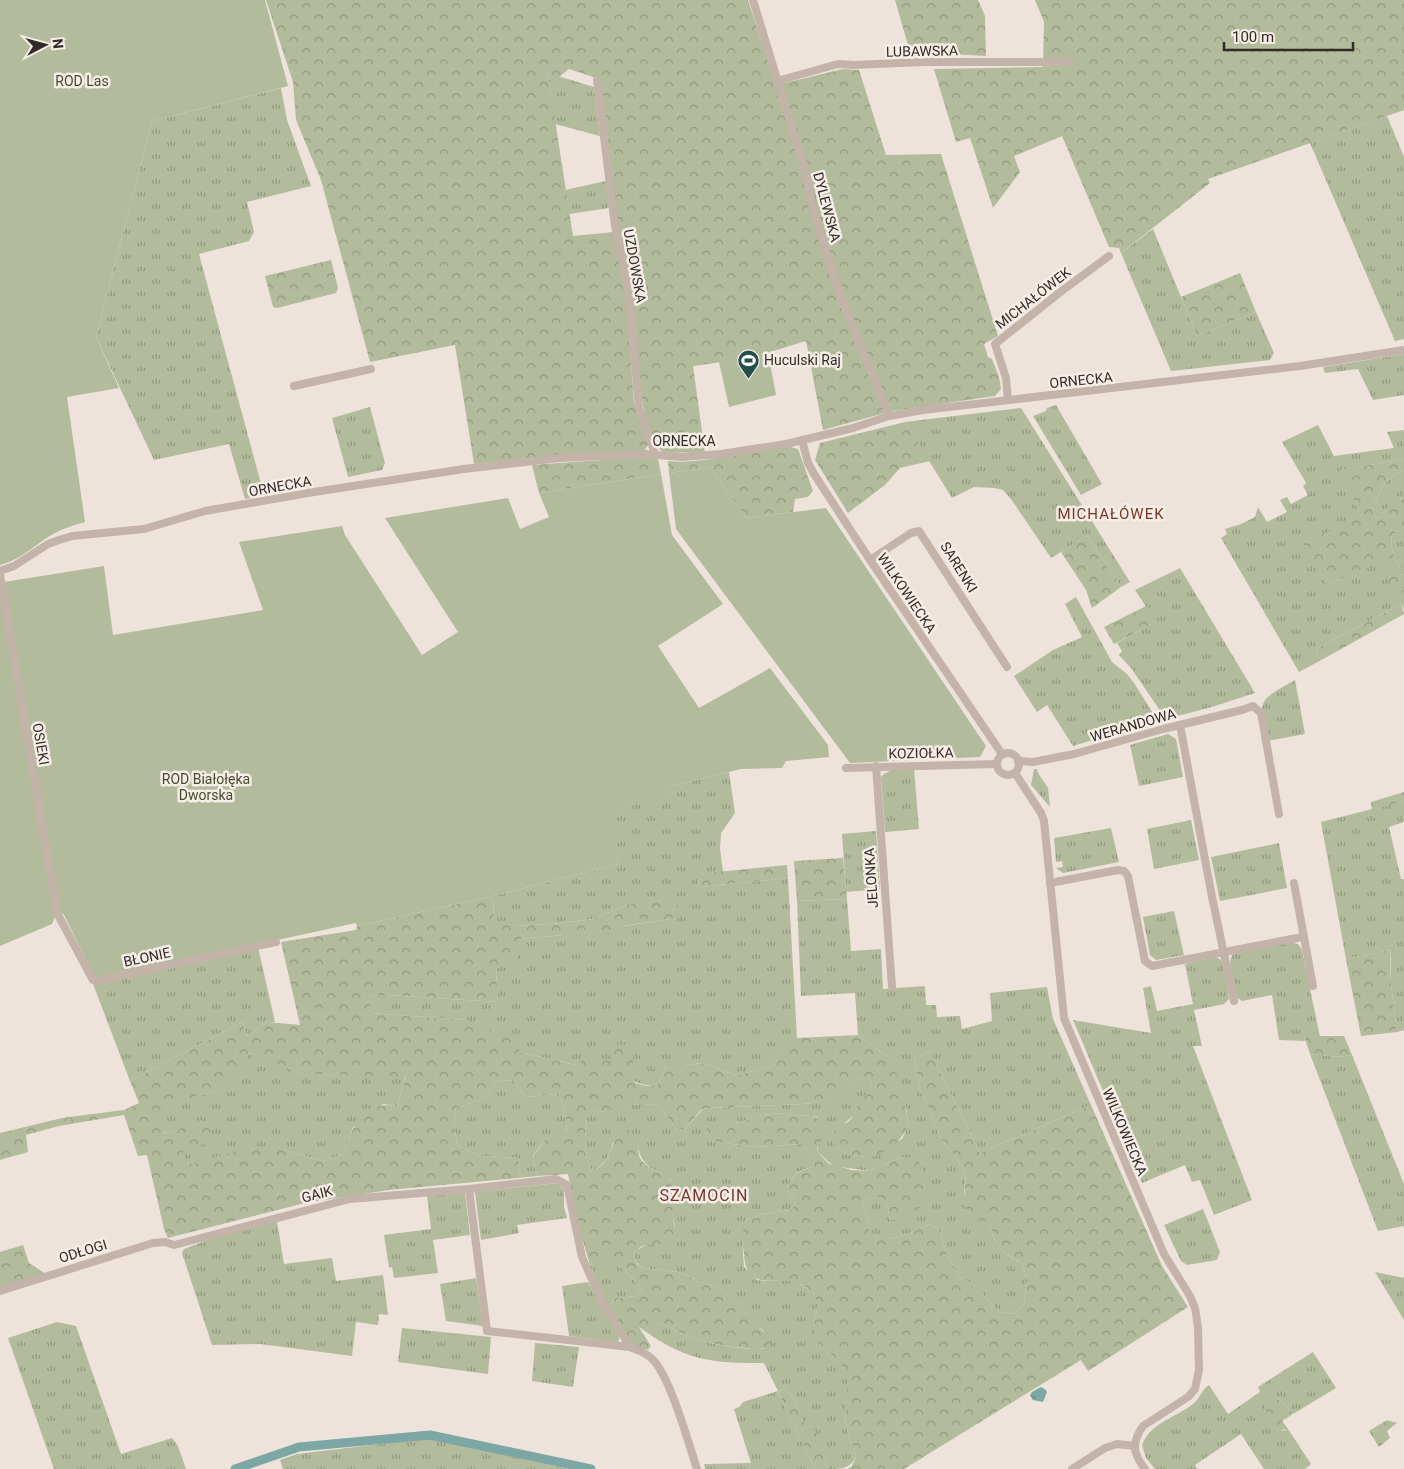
<svg xmlns="http://www.w3.org/2000/svg" width="1404" height="1469" font-family="Roboto,sans-serif">
<style>
.grass{fill:url(#grass-tufts)}
.forest{fill:url(#forest-crowns);fill-rule:evenodd}
.garden{fill:#b3bb9d}
.water{fill:url(#water-ripples)}
.lines{fill:none;stroke-linecap:round;stroke-linejoin:round}
.canal{stroke:#7da7a5;stroke-width:9}
.street{stroke:#c4b3a8;stroke-width:8}
.labels{text-anchor:middle;dominant-baseline:central;stroke-width:5;stroke-linejoin:round;paint-order:stroke}
.street-label{font-size:14px;fill:#322a27;stroke:#f6ede6}
.park-label{font-size:14px;fill:#454d2e;stroke:#f6ede6}
.poi-label{font-size:14px;fill:#322a27;stroke:#f6ede6;text-anchor:start}
.neighbourhood-label{font-size:15px;letter-spacing:1px;fill:#77362a;stroke:#f6ede6}
.quarter-label{font-size:16px;letter-spacing:1px;fill:#77362a;stroke:#f6ede6}
</style>
<defs>
<pattern id="grass-tufts" width="24" height="20" patternUnits="userSpaceOnUse" patternTransform="scale(1.25)"><rect width="24" height="20" fill="#b3bb9d"/><path d="M3 7l-1-3M5 7V3M7 7l1-3M15 17l-1-3M17 17v-4M19 17l1-3" fill="none" stroke="#929880"/></pattern>
<pattern id="forest-crowns" width="20" height="18" patternUnits="userSpaceOnUse" patternTransform="scale(1.25)"><rect width="20" height="18" fill="#b3bb9d"/><path d="M2 6a3 3 0 1 1 6 0M12 15a3 3 0 1 1 6 0" fill="none" stroke="#929880"/></pattern>
<pattern id="water-ripples" width="26" height="14" patternUnits="userSpaceOnUse" patternTransform="scale(1.25)"><rect width="26" height="14" fill="#7da7a5"/><path d="M2 4q2-2 4 0t4 0M15 11q2-2 4 0t4 0" fill="none" stroke="#678886"/></pattern>
</defs>
<rect width="100%" height="100%" fill="#eee3db"/>
<g class="grass">
<polygon points="548,73 594,87 600,136 555,124"/>
<polygon points="281,88 287,120 311,186 247,202 254,232 249,241 199,254 264,495 245,499 229,444 154,460 96,337 152,121"/>
<polygon points="1387,116 1404,157 1404,339 1395,341 1310,143"/>
<polygon points="606,181 609,208 569,214 565,190"/>
<polygon points="1153,229 1197,336 1256,312 1274,353 1270,360 1171,371 1121,253"/>
<polygon points="1404,354 1404,395 1373,400 1358,369 1325,373 1323,367"/>
<polygon points="1056,405 1102,484 1081,495 1033,416 1046,411 1047,408"/>
<polygon points="370,407 385,463 382,470 348,477 332,418"/>
<polygon points="1021,408 1130,582 1121,587 1087,536 1051,558 1011,499 1003,490 994,488 974,487 952,498 905,422"/>
<polygon points="1318,425 1334,456 1394,448 1387,432 1404,430 1404,459 1341,470 1361,516 1327,585 1381,559 1401,603 1404,601 1404,610 1401,604 1318,648 1316,654 1316,663 1299,672 1221,538 1227,534 1225,529 1241,524 1255,517 1258,507 1267,522 1287,512 1280,500 1287,497 1291,504 1308,495 1303,486 1306,484 1305,481 1282,442"/>
<path d="M 1404,470 L 1404,498 L 1401,498 L 1386,509 L 1381,517 L 1376,518 L 1372,511 C 1381,489 1381,481 1404,470 Z"/>
<path d="M 1404,527 L 1404,571 C 1393,559 1390,551 1392,535 Z"/>
<polygon points="1180,568 1255,693 1212,707 1170,718 1163,715 1131,668 1119,655 1122,651 1117,643 1156,622 1135,590"/>
<polygon points="1076,597 1112,662 1127,674 1134,683 1156,718 1153,722 1073,746 1047,705 1037,712 1014,676 1053,650 1082,637 1065,604"/>
<path d="M 1295,680 L 1305,734 L 1267,741 C 1259,699 1256,702 1295,680 Z"/>
<polygon points="1168,734 1176,739 1183,777 1139,786 1130,745"/>
<path d="M 914,769 L 919,829 L 885,832 L 881,777 C 888,768 903,769 914,769 Z"/>
<polygon points="1034,769 1037,769 1038,773 1048,788 1050,807 1031,785"/>
<path d="M 729,772 L 735,813 L 721,833 L 720,848 L 723,872 L 698,874 L 699,887 L 788,878 L 797,1038 L 789,1040 L 773,1066 L 737,1075 L 722,1071 L 714,1066 L 701,1063 L 684,1066 L 666,1066 L 657,1086 C 633,1086 628,1076 611,1061 L 580,1066 L 520,1052 L 467,1020 L 371,1013 L 367,996 L 387,995 L 498,1002 L 496,969 L 518,939 L 563,935 L 678,918 L 627,905 L 594,919 L 550,924 L 517,926 L 494,922 L 493,896 L 618,864 L 614,811 L 673,793 L 671,786 Z"/>
<polygon points="1404,801 1404,822 1389,827 1401,879 1404,879 1404,1030 1397,1032 1391,984 1391,960 1390,950 1346,959 1321,822"/>
<polygon points="1191,820 1199,860 1154,869 1147,829"/>
<polygon points="1111,828 1119,862 1063,873 1056,868 1063,867 1062,861 1056,862 1054,838"/>
<polygon points="876,831 880,889 846,892 842,834"/>
<polygon points="1279,843 1287,888 1220,901 1211,857"/>
<path d="M 847,899 L 851,951 L 881,949 L 883,989 L 925,986 L 926,1005 L 936,1005 L 937,1017 L 960,1016 L 962,1029 L 992,1021 L 990,993 L 1047,987 L 1053,1019 L 1091,1105 L 980,1153 L 930,1051 L 914,1058 L 920,1090 L 929,1109 L 940,1137 L 952,1152 L 966,1174 L 964,1194 L 978,1219 L 989,1223 C 995,1246 1001,1253 1022,1263 L 1027,1280 L 1024,1304 L 1014,1314 L 999,1312 L 974,1285 L 958,1276 L 947,1255 L 941,1235 L 937,1228 L 930,1224 C 918,1230 890,1243 877,1238 C 875,1237 873,1235 870,1234 L 863,1204 L 869,1199 L 881,1197 L 888,1208 L 890,1220 L 902,1157 L 870,1171 L 833,1166 L 818,1152 L 817,1117 L 811,1116 C 797,1115 776,1112 763,1115 C 746,1119 738,1126 720,1122 L 711,1141 L 753,1147 L 801,1144 C 810,1150 816,1156 813,1167 C 800,1169 789,1176 788,1191 L 795,1200 L 794,1207 L 790,1210 L 763,1214 L 746,1220 L 742,1238 L 744,1267 L 757,1280 C 773,1283 791,1276 805,1287 C 828,1302 810,1317 815,1336 C 818,1346 837,1357 843,1367 C 853,1385 843,1406 846,1424 C 848,1435 853,1446 856,1457 C 849,1469 843,1469 828,1469 L 811,1427 L 804,1424 L 794,1399 L 785,1388 L 778,1392 L 815,1469 L 705,1469 L 704,1464 L 751,1463 L 734,1409 L 739,1407 L 743,1402 L 778,1391 L 764,1363 C 717,1363 690,1362 649,1334 L 660,1322 C 692,1341 726,1349 764,1349 L 764,1331 L 752,1323 L 733,1297 L 722,1290 L 678,1272 L 642,1268 L 636,1262 L 634,1253 C 644,1244 650,1243 663,1244 L 675,1226 L 671,1209 L 672,1181 C 653,1168 641,1167 637,1143 L 613,1142 C 611,1153 604,1168 592,1170 C 581,1154 586,1132 587,1113 C 594,1107 601,1113 610,1112 C 616,1111 622,1107 628,1106 C 639,1103 650,1104 660,1106 L 675,1128 L 684,1130 L 702,1110 L 708,1108 L 803,1104 L 813,1103 L 843,1092 C 850,1081 857,1075 870,1079 L 872,1085 L 869,1091 L 857,1105 L 854,1115 L 845,1123 L 835,1146 L 844,1151 L 845,1154 L 866,1157 L 902,1139 L 906,1131 L 908,1123 L 906,1106 L 892,1060 L 858,1035 L 855,993 L 801,996 L 797,901 Z"/>
<polygon points="1174,911 1184,955 1156,960 1150,955 1143,917"/>
<path d="M 1290,942 L 1298,944 L 1302,950 L 1320,1037 L 1304,1036 L 1305,1041 L 1279,1040 L 1272,995 L 1242,1001 L 1237,998 C 1234,987 1226,962 1233,954 Z"/>
<polygon points="258,947 275,1022 268,1022 247,1036 242,1022 130,1081 93,984"/>
<polygon points="1216,957 1221,960 1225,969 1229,999 1224,1004 1194,1010 1202,1046 1193,1046 1252,1200 1214,1215 1200,1180 1192,1182 1185,1165 1142,1183 1073,1020 1151,1033 1143,988 1151,986 1157,1011 1193,1004 1185,964"/>
<polygon points="249,1053 262,1056 300,1074 406,1075 397,1106 383,1104 353,1127 344,1154 323,1161 284,1150 218,1158 186,1165 183,1150 193,1121 174,1132 159,1132 166,1106 215,1091 232,1082"/>
<polygon points="1310,1054 1339,1057 1352,1055 1404,1184 1404,1226 1378,1231"/>
<polygon points="498,1080 514,1081 518,1089 526,1097 559,1094 565,1114 567,1133 545,1140 533,1156 537,1176 518,1178 520,1158 479,1156 457,1145 454,1124 456,1108 485,1098"/>
<polygon points="558,1183 564,1189 564,1207 567,1218 517,1225 519,1233 481,1240 475,1192"/>
<polygon points="465,1193 470,1235 433,1240 438,1273 394,1278 392,1267 389,1268 384,1235 431,1229 427,1195"/>
<polygon points="1203,1209 1220,1252 1217,1260 1187,1265 1181,1261 1164,1225"/>
<polygon points="277,1221 284,1264 332,1258 336,1281 383,1275 388,1315 379,1314 378,1325 356,1322 352,1356 260,1344 212,1345 182,1253 184,1249 215,1237"/>
<path d="M 615,1259 C 621,1270 634,1279 642,1289 L 637,1296 L 616,1298 L 608,1308 L 590,1265 Z"/>
<polygon points="1375,1272 1404,1278 1404,1320"/>
<polygon points="476,1278 483,1326 446,1321 440,1284"/>
<polygon points="588,1282 619,1335 619,1340 618,1342 569,1336 562,1286"/>
<polygon points="57,1322 76,1326 121,1454 172,1438 178,1446 186,1469 54,1469 8,1338"/>
<polygon points="402,1328 491,1337 488,1374 398,1362"/>
<polygon points="535,1343 579,1347 573,1387 532,1381"/>
<path d="M 1313,1352 L 1336,1388 L 1293,1414 L 1284,1403 L 1277,1398 L 1282,1431 L 1288,1429 L 1311,1464 L 1305,1469 L 1264,1469 L 1241,1434 L 1195,1465 L 1197,1469 L 1155,1469 L 1146,1458 L 1142,1445 C 1151,1422 1176,1418 1194,1403 C 1200,1398 1202,1389 1209,1385 L 1228,1414 L 1260,1392 L 1258,1387 Z"/>
<polygon points="430,1438 568,1469 283,1469 280,1460 297,1454"/>
</g>
<g class="forest">
<polygon points="266,0 748,0 776,85 843,69 859,70 886,155 941,154 998,336 984,344 988,357 992,359 999,377 1001,389 995,396 892,411 823,430 806,341 751,358 693,366 705,453 663,452 654,445 645,419 618,231 599,79 569,69 559,77 548,74 573,236 614,232 626,295 634,402 648,445 645,450 639,452 530,458 474,464 455,345 370,362 321,180 296,120 293,82"/>
<polygon points="895,0 978,0 985,16 986,56 910,52"/>
<polygon points="1035,0 1404,0 1404,110 1208,179 1210,183 1121,253 1119,248 1109,247 1062,136 1014,156 1020,172 993,208 970,138 956,142 934,69 1043,67 1044,22"/>
<polygon points="331,260 338,288 336,293 277,308 273,307 265,276"/>
<polygon points="1240,273 1256,312 1197,336 1181,297"/>
<polygon points="905,422 930,461 900,468 885,485 848,513 815,460 820,443"/>
<path d="M 787,446 L 798,449 L 813,491 L 808,497 L 795,499 L 793,512 L 746,518 L 710,467 L 669,473 L 668,461 C 697,464 724,456 752,451 C 763,448 775,448 787,446 Z"/>
<polygon points="644,457 658,459 661,474 539,493 532,465"/>
<path d="M 1404,459 L 1404,470 C 1381,481 1381,489 1372,511 L 1376,518 L 1381,517 C 1387,507 1392,499 1404,498 L 1404,527 L 1392,535 C 1390,551 1393,559 1404,571 L 1404,601 L 1401,604 L 1404,614 L 1316,663 L 1316,654 L 1318,648 L 1401,604 L 1381,560 L 1327,585 L 1303,544 L 1361,516 L 1340,470 Z"/>
<polygon points="1087,536 1121,587 1092,608 1086,590 1061,552"/>
<polygon points="1146,606 1157,622 1114,644 1104,627"/>
<polygon points="1404,792 1404,801 1372,810 1371,802"/>
<polygon points="843,858 847,899 797,901 794,861"/>
<polygon points="787,865 788,878 699,887 697,874"/>
<path d="M 493,896 L 494,921 L 517,926 L 550,924 L 594,919 L 627,905 L 678,899 L 678,918 L 622,926 L 617,933 L 563,935 L 518,939 L 518,959 L 496,969 L 498,1002 L 387,995 L 368,996 L 371,1013 L 467,1020 L 513,1038 L 520,1052 L 580,1066 L 582,1054 L 610,1061 L 610,1044 L 632,1045 L 635,1083 L 646,1086 L 657,1086 L 666,1066 L 684,1066 L 701,1063 L 714,1066 L 722,1071 L 737,1075 L 773,1066 L 789,1039 L 797,1038 L 858,1035 L 892,1060 L 904,1095 L 908,1123 L 906,1131 L 894,1146 L 876,1156 L 866,1157 L 845,1154 L 844,1151 L 835,1146 L 831,1140 C 835,1125 840,1129 850,1120 C 854,1116 855,1110 857,1105 C 861,1097 868,1093 872,1085 L 870,1079 C 857,1075 850,1081 844,1092 L 813,1103 L 803,1104 L 708,1108 L 701,1110 L 684,1130 L 675,1128 L 660,1106 C 650,1104 639,1103 628,1106 C 622,1108 616,1111 610,1112 C 601,1113 594,1107 587,1114 C 586,1132 581,1154 592,1170 C 610,1167 613,1142 618,1129 L 625,1126 C 629,1131 634,1137 637,1143 C 639,1149 637,1156 643,1162 C 656,1175 676,1174 678,1197 C 665,1211 680,1225 673,1243 L 642,1246 L 634,1253 L 636,1263 L 642,1268 L 678,1272 L 722,1290 L 733,1297 L 752,1322 L 769,1336 L 770,1345 L 768,1347 C 761,1350 753,1349 745,1348 C 712,1346 688,1338 660,1322 L 649,1334 L 639,1327 L 651,1346 L 648,1350 L 633,1346 L 608,1308 L 616,1298 L 637,1296 L 642,1289 C 634,1279 621,1269 615,1260 L 590,1265 L 580,1231 L 568,1174 L 537,1176 L 533,1157 L 545,1140 L 567,1132 L 565,1114 L 559,1094 L 526,1097 L 518,1089 L 514,1081 L 498,1080 L 485,1098 L 456,1108 L 454,1124 L 457,1145 L 479,1156 L 520,1158 L 518,1178 L 389,1190 L 305,1203 L 168,1238 L 164,1229 L 147,1155 L 138,1156 L 124,1115 L 59,1126 L 26,1135 L 28,1152 L 0,1160 L 0,1133 L 62,1118 L 124,1110 L 139,1103 L 130,1081 L 242,1022 L 247,1036 L 268,1022 L 300,1025 L 281,942 L 356,930 L 357,926 ZM 249,1053 L 262,1057 L 300,1074 L 406,1076 L 397,1106 C 360,1101 354,1124 344,1154 L 323,1161 L 284,1150 L 256,1146 L 187,1165 L 183,1150 L 210,1143 C 215,1130 210,1117 193,1121 C 187,1122 182,1128 176,1131 C 171,1133 165,1132 160,1132 L 167,1106 L 215,1091 L 233,1082 Z"/>
<polygon points="1390,950 1391,984 1397,1032 1361,1036 1346,959"/>
<polygon points="1304,1036 1344,1036 1352,1055 1339,1057 1310,1054"/>
<path d="M 930,1051 L 980,1153 L 1091,1105 L 1162,1266 L 1188,1307 L 1088,1371 L 1081,1360 L 904,1469 L 847,1469 L 852,1466 L 856,1457 C 853,1446 848,1435 846,1424 C 843,1406 852,1386 843,1368 C 838,1357 819,1347 815,1337 C 810,1321 824,1307 812,1293 C 790,1265 745,1302 744,1253 C 743,1248 742,1243 742,1238 C 742,1232 745,1225 746,1220 L 763,1214 L 790,1210 L 794,1207 L 795,1200 L 788,1191 C 789,1176 800,1170 813,1167 C 816,1156 810,1150 801,1144 L 753,1147 L 711,1141 C 708,1135 704,1127 711,1123 C 718,1119 727,1124 734,1123 C 744,1122 754,1116 764,1115 C 779,1112 796,1115 811,1116 C 827,1119 825,1137 817,1148 L 818,1152 L 828,1163 L 833,1166 L 839,1166 L 851,1170 L 870,1171 L 902,1157 L 917,1158 C 925,1172 926,1186 926,1201 C 915,1212 906,1221 890,1220 L 888,1208 L 881,1197 L 869,1199 L 863,1204 L 870,1233 C 873,1235 875,1237 877,1238 C 890,1243 918,1230 930,1224 L 937,1228 L 941,1235 L 947,1255 L 958,1276 L 974,1285 L 999,1312 L 1014,1314 L 1024,1304 L 1027,1280 L 1022,1263 C 999,1251 996,1247 989,1223 L 978,1219 L 969,1220 L 964,1202 L 966,1174 L 952,1152 L 940,1137 L 929,1109 L 920,1090 L 914,1058 Z"/>
<polygon points="23,1245 29,1263 46,1274 0,1288 0,1252"/>
<path d="M 785,1388 L 794,1399 L 804,1423 C 829,1436 818,1448 828,1469 L 815,1469 L 778,1392 Z"/>
<path d="M 1272,1395 L 1284,1403 L 1293,1414 L 1282,1421 L 1288,1429 L 1278,1430 C 1269,1418 1258,1407 1272,1395 Z"/>
<polygon points="1387,1420 1397,1423 1387,1431 1390,1438 1379,1447 1369,1431"/>
</g>
<g class="garden">
<path d="M 0,0 L 265,0 L 288,86 L 152,121 L 96,337 L 119,388 L 67,397 L 85,522 C 75,525 64,528 55,533 C 35,544 23,559 0,565 Z"/>
<polygon points="768,352 776,395 729,407 719,362 751,358"/>
<polygon points="710,467 746,518 826,508 986,746 980,757 850,763 676,529 669,473"/>
<polygon points="661,474 672,535 723,604 658,646 699,708 770,668 828,745 829,757 786,761 782,768 741,769 671,786 674,793 615,811 618,864 493,896 357,926 356,923 96,979 64,915 59,911 4,582 104,566 113,635 263,610 239,542 342,526 345,535 422,655 458,632 385,518 508,498 520,529 549,517 539,493"/>
<polygon points="0,593 55,917 52,924 0,946"/>
</g>
<polygon class="water" points="1041,1387 1046,1390 1047,1392 1043,1402 1033,1400 1030,1395 1032,1392"/>
<g class="lines">
<polyline class="canal" points="235,1469 299,1447 430,1435 591,1469"/>
<g class="street">
<polyline points="753,0 805,171 814,213 841,298 889,416"/>
<polyline points="597,80 615,226 629,293 639,409 655,454"/>
<polyline points="777,81 838,64 854,65 923,62 1070,62"/>
<polyline points="294,386 371,369"/>
<polyline points="1008,400 1006,378 995,344 1059,293 1109,256"/>
<polyline points="802,440 808,463 814,474 870,560 1002,754"/>
<polyline points="870,560 911,533 919,531 1007,667"/>
<polyline points="0,571 14,566 48,544 59,540 72,536 144,529 205,511 314,492 464,469 560,458 645,454 682,457 721,454 786,444 853,428 889,416 923,410 1300,366 1404,350"/>
<polyline points="0,575 57,913 93,980 96,981 276,942"/>
<polyline points="1180,725 1212,897 1234,1001"/>
<circle cx="1008" cy="764" r="11"/>
<polyline points="1018,761 1033,762 1074,754 1163,729 1242,710 1253,706 1261,713 1279,814"/>
<polyline points="876,766 892,987"/>
<polyline points="846,768 996,764"/>
<path d="M 1015,773 L 1041,813 L 1044,821 L 1064,1018 L 1164,1254 L 1190,1296 L 1195,1308 L 1198,1327 L 1199,1370 L 1195,1389 L 1188,1397 L 1143,1426 C 1131,1443 1133,1454 1145,1469"/>
<polyline points="1050,883 1118,870 1124,871 1128,876 1145,961 1152,966 1302,937"/>
<polyline points="1294,883 1313,986"/>
<path d="M 469,1189 L 487,1331 L 630,1347 C 637,1350 646,1353 651,1358 C 669,1372 689,1445 697,1469"/>
<polyline points="0,1291 153,1243 165,1242 174,1245 350,1199 469,1189 556,1179 567,1185 582,1257 602,1302 630,1347"/>
<polyline points="1072,1469 1105,1448 1117,1444 1135,1446"/>
</g>
</g>
<defs>
<symbol id="stadium-pin" viewBox="-11 -11 22 30"><path d="M0 17L-7.5 6A9.5 9.5 0 1 1 7.5 6Z" fill="#224e4d" stroke="#f6ede6"/><path d="M0-5a6.5 5 0 1 0 0 10a6.5 5 0 1 0 0-10ZM-3.5-1.8h7v3.6h-7Z" fill="#fff"/></symbol>
</defs>
<g fill-rule="evenodd">
<use href="#stadium-pin" x="736" y="348" width="25" height="34"/>
</g>
<g class="labels">
<g class="street-label">
<text transform="translate(922 51) rotate(-1)">LUBAWSKA</text>
<text transform="translate(827 207) rotate(75)">DYLEWSKA</text>
<text transform="translate(635 266) rotate(80)">UZDOWSKA</text>
<text transform="translate(1033 298) rotate(-38)">MICHAŁÓWEK</text>
<text transform="translate(1081 380) rotate(-6)">ORNECKA</text>
<text x="684" y="441">ORNECKA</text>
<text transform="translate(280 486) rotate(-10)">ORNECKA</text>
<text transform="translate(959 567) rotate(58)">SARENKI</text>
<text transform="translate(907 593) rotate(56)">WILKOWIECKA</text>
<text transform="translate(1133 725) rotate(-16)">WERANDOWA</text>
<text transform="translate(41 744) rotate(80)">OSIEKI</text>
<text transform="translate(921 753) rotate(-1)">KOZIOŁKA</text>
<text transform="translate(871 878) rotate(-94)">JELONKA</text>
<text transform="translate(147 957) rotate(-12)">BŁONIE</text>
<text transform="translate(1125 1132) rotate(67)">WILKOWIECKA</text>
<text transform="translate(317 1194) rotate(-14)">GAIK</text>
<text transform="translate(83 1251) rotate(-17)">ODŁOGI</text>
</g>
<g class="park-label">
<text x="82" y="81">ROD Las</text>
<text x="206" y="779">ROD Białołęka<tspan x="206" dy="16">Dworska</tspan></text>
</g>
<g class="poi-label">
<text x="764" y="360">Huculski Raj</text>
</g>
<g class="neighbourhood-label">
<text x="1111" y="514">MICHAŁÓWEK</text>
</g>
<g class="quarter-label">
<text x="704" y="1195">SZAMOCIN</text>
</g>
</g>
<g transform="translate(45 45) rotate(84)" stroke="#f6ede6" stroke-width="4" paint-order="stroke">
<path d="M0-4L9 19L0 12L-9 19Z" fill="#322a27"/>
<text y="-8" font-size="14" font-weight="bold" text-anchor="middle" fill="#322a27">N</text>
</g>
<path d="M1224 42v8h129v-8" fill="none" stroke="#322a27" stroke-width="2.5"/>
<text x="1232" y="42" font-size="15" fill="#322a27" stroke="#f6ede6" stroke-width="4" paint-order="stroke">100 m</text>
</svg>
